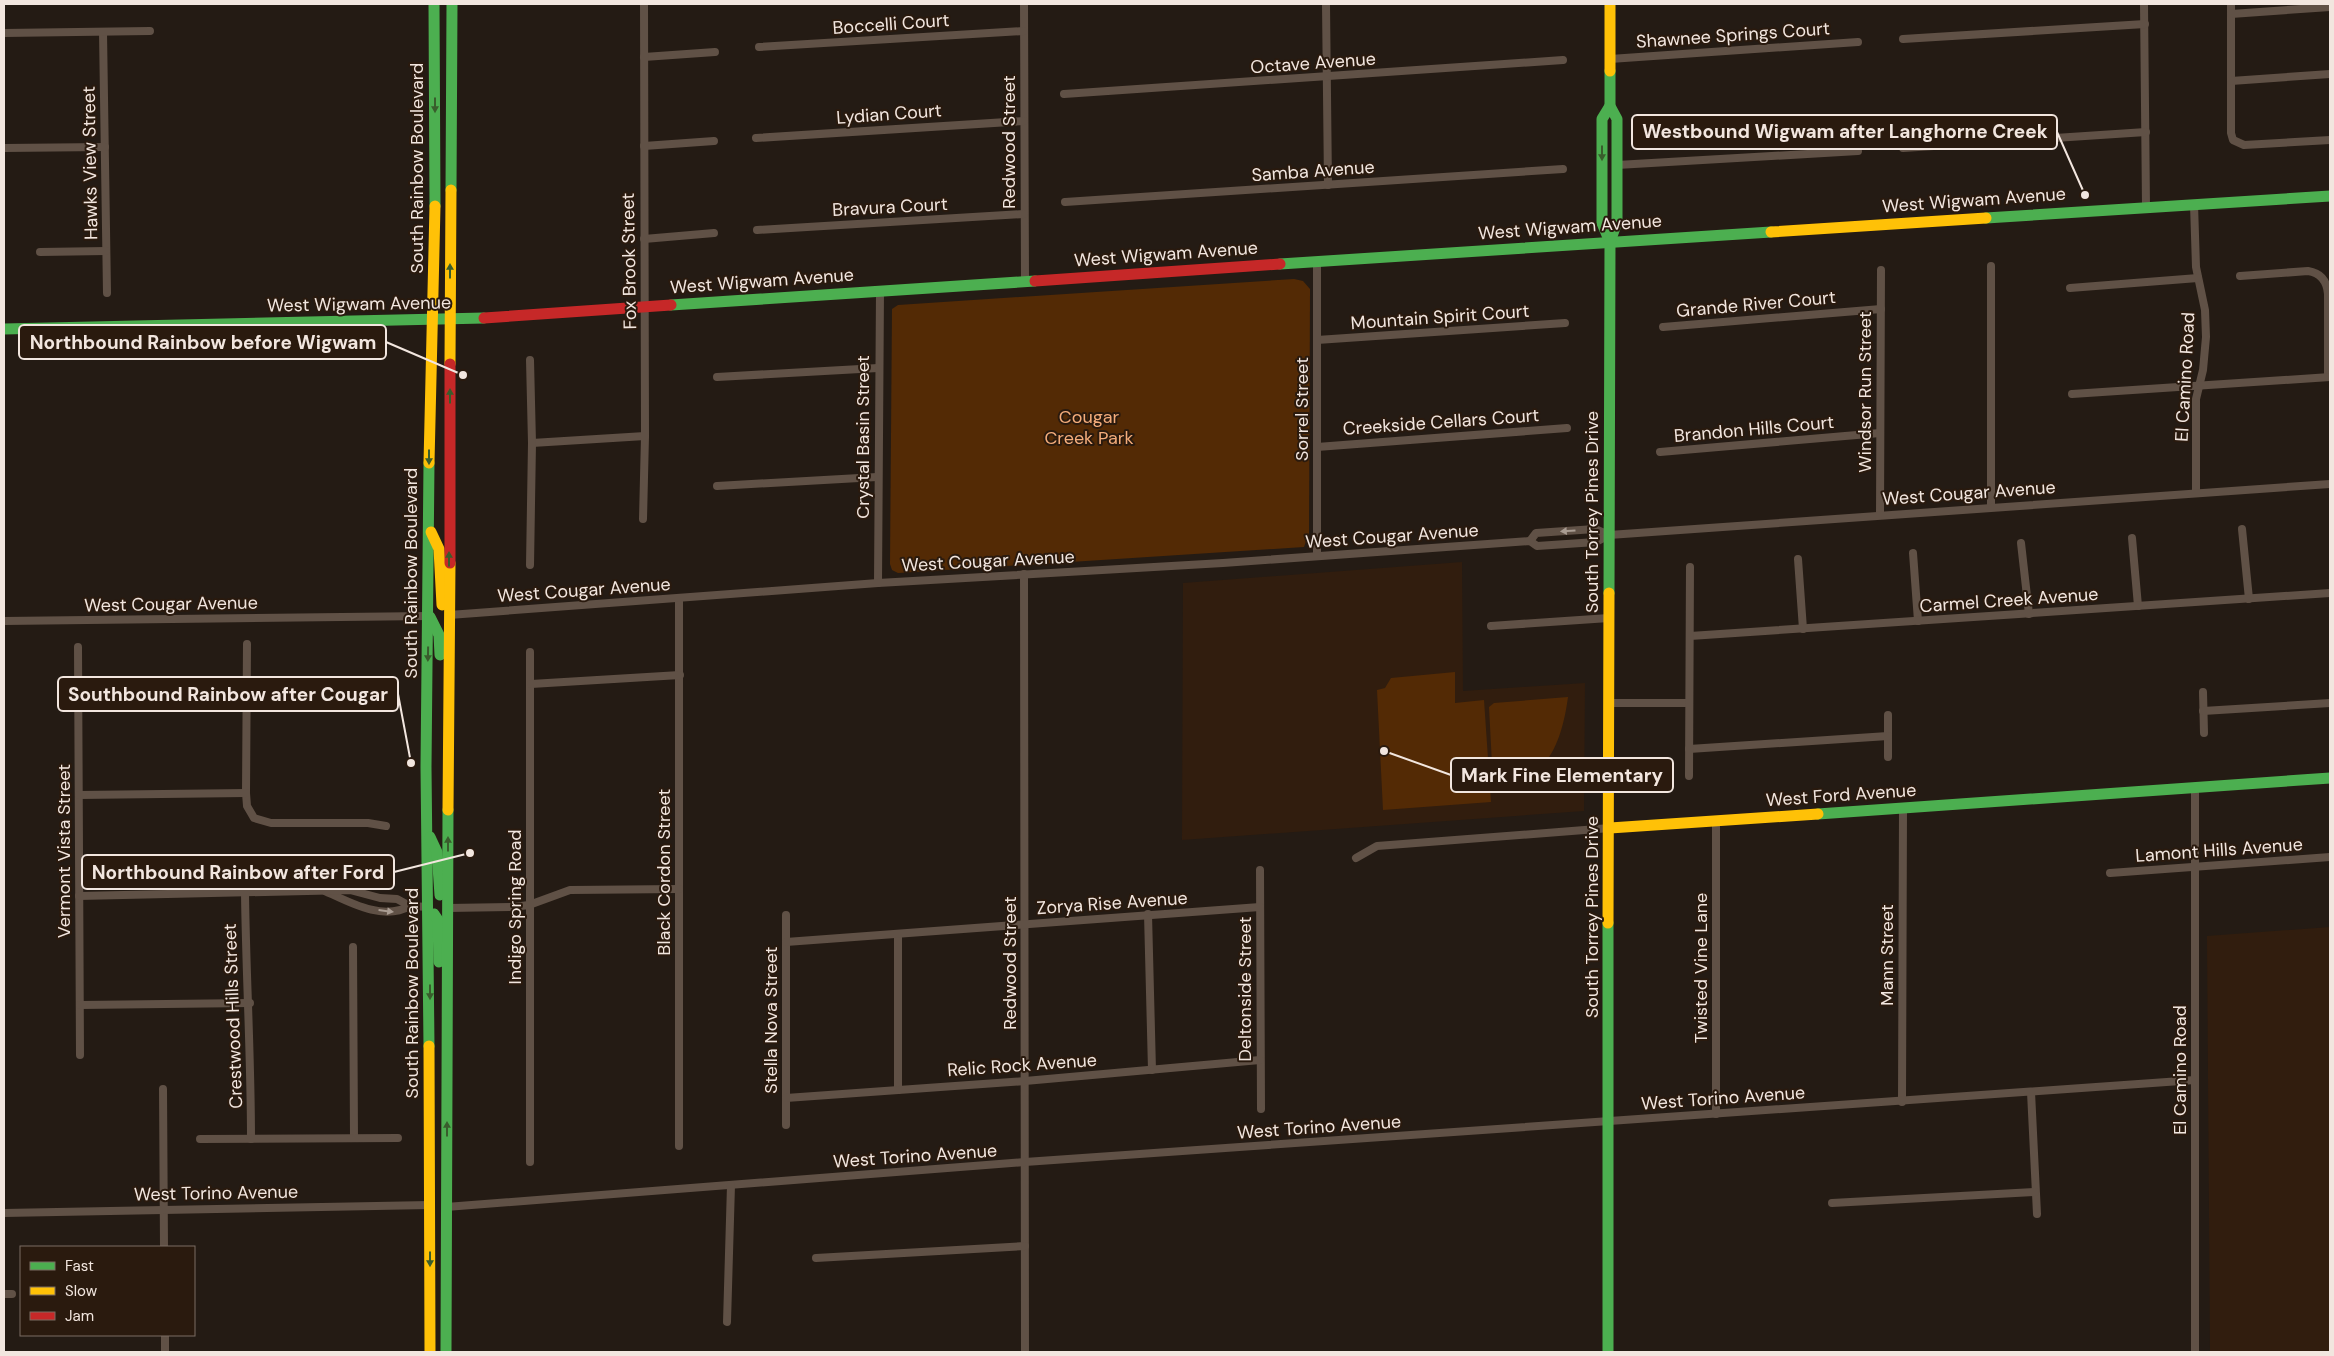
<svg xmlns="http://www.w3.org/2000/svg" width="2334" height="1356" font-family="'DM Sans',sans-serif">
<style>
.built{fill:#311d0e}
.green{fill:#532a05}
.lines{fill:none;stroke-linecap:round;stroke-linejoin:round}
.street{stroke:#605146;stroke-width:8}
.fast{stroke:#4caf50;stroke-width:11}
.slow{stroke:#ffc107;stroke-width:11}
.jam{stroke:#c62828;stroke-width:11}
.oneway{fill:#395d2c}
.oneway2{fill:#a99c92}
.labels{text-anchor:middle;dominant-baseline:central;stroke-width:4;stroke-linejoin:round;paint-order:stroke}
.street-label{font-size:18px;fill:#f2e6df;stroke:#2a1a0e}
.park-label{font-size:18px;fill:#f5ad7b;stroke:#2a1a0e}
.leader{fill:none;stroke:#f2e6df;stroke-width:2}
.callout-dot{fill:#f2e6df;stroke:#2a1a0e;stroke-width:2}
.callout{fill:#2a1a0e;stroke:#f2e6df;stroke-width:2}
.callout-label{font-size:19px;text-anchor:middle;font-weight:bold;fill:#f2e6df}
</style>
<rect width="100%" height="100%" fill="#241b14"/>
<g class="built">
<polygon points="1462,562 1463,691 1585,683 1584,811 1182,840 1183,583"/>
<polygon points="2330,927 2330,1352 2210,1352 2207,936"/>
</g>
<g class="green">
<polygon points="1294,279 1303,281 1310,289 1309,533 1304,547 898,573 892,570 890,564 892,309 898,305"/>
<polygon points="1455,672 1455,703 1484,700 1491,802 1383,810 1377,690 1385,688 1391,678"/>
<path d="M 1568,697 C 1564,727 1554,770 1520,780 C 1512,783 1502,782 1493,783 L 1489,707 L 1494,703 Z"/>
</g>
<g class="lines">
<g class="street">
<polyline points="1024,4 1025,281"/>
<polyline points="1326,4 1328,185"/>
<polyline points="2144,4 2146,207"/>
<polyline points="2231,4 2231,133 2233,140 2244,145 2330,140"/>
<polyline points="2231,14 2330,7"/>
<polyline points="103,32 107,293"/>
<polyline points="4,33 150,31"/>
<polyline points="1903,39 2145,24"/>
<polyline points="759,47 1024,31"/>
<polyline points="644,57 715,52"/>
<polyline points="1610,59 1858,42"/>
<polyline points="2231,81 2330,74"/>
<polyline points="1064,94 1563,60"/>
<polyline points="756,138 1024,121"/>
<polyline points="644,146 714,141"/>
<polyline points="4,148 105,147"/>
<polyline points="1903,148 2146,132"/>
<polyline points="1617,165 1858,151"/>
<polyline points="1065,202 1563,169"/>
<polyline points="2194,204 2196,267 2205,310 2206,337 2203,370 2196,399 2196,492"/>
<polyline points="757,230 1024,214"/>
<polyline points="644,239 714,233"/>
<polyline points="40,252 106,251"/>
<polyline points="1991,266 1991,507"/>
<path d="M 2240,276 L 2308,271 C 2321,273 2327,281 2328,294 L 2328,377"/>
<polyline points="2070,288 2198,278"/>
<polyline points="1663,327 1881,309"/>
<polyline points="1317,340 1565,323"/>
<polyline points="717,377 878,368"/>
<polyline points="2072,394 2330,377"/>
<polyline points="532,443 645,436"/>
<polyline points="1317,447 1567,428"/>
<polyline points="1660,452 1880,433"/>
<polyline points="717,486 877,477"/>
<polyline points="1880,514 1881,270"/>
<polyline points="643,519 645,436 644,4"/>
<polyline points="2242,529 2249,599"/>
<polyline points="2132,538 2138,606"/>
<polyline points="1530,541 1536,533 1595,529 1609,535"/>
<polyline points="2021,543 2029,614"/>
<polyline points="1913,553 1918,621"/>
<polyline points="1317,556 1317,261"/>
<polyline points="1798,559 1803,629"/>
<polyline points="530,565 532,443 530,360"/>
<polyline points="1024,574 1025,1352"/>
<polyline points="878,583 880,291"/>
<polyline points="679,598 679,1146"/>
<polyline points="449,615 878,583 1223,563 1530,541 1537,546 1596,542 1609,535 2330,484"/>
<polyline points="4,621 429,616"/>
<polyline points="1491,626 1609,618"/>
<polyline points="1690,636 2330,593"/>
<polyline points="247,644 246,793 247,806 254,818 271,823 368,823 386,826"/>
<polyline points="78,647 80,1055"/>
<polyline points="530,652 530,1162"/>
<polyline points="531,684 680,675"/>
<polyline points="78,687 247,685"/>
<polyline points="2203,692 2204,733"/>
<polyline points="1610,703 1689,703"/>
<polyline points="2203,711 2330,703"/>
<polyline points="1888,715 1888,757"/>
<polyline points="1689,749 1888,736"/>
<polyline points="1689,776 1690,567"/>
<polyline points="79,795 246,793"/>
<polyline points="1716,821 1716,1114"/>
<polyline points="1356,858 1377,846 1610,828"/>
<polyline points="1260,870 1261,1109"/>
<polyline points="2110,873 2330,857"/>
<path d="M 325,891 C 351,903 383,921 410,906"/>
<path d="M 245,893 C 246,975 251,1056 251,1139"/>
<polyline points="79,896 350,890 380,898 397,899 410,906 429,907"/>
<polyline points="448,908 513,907 529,905 570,890 679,889"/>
<polyline points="1148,914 1152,1070"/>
<polyline points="786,915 786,1125"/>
<polyline points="898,934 898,1090"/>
<polyline points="786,942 1260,907"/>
<polyline points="353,947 354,1138"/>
<polyline points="80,1005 250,1003"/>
<polyline points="163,1089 164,1247"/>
<polyline points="2031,1092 2037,1214"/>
<polyline points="786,1098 1025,1081 1260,1060"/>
<polyline points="1902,1102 1903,808"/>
<polyline points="200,1139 398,1138"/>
<polyline points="1832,1203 2035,1192"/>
<polyline points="446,1207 1025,1162 2195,1080"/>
<polyline points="4,1213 430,1205"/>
<polyline points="816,1258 1025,1246"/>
<polyline points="4,1294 12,1294"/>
<polyline points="727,1322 731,1185"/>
<polyline points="165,1335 165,1352"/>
<polyline points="2195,1352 2195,788"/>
</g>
<g class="fast">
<polyline points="434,4 435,206"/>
<polyline points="1610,106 1602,119 1602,223 1610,242"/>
<polyline points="451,190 452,4"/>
<polyline points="1986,218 2330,196"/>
<polyline points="1280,264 1771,232"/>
<polyline points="671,305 1035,281"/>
<polyline points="4,329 484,318"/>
<polyline points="429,463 426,767 429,1046"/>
<polyline points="1609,593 1610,242 1617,222 1617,119 1610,106 1610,71"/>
<polyline points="430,617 439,635 440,655"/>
<polyline points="1818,814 2330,778"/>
<polyline points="430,837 437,852 440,895"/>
<polyline points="434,914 438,920 439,962"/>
<polyline points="446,1352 448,810"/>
<polyline points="1608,1352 1608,923"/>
</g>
<g class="slow">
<polyline points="1610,4 1610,71"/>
<polyline points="1771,232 1986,218"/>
<polyline points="450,364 451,190"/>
<polyline points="429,463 435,206"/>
<polyline points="431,532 439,549 442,605"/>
<polyline points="448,810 450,563"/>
<polyline points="1610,828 1818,814"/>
<polyline points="1608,923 1609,593"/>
<polyline points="429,1046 430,1352"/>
</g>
<g class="jam">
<polyline points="1035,281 1280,264"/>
<polyline points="484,318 671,305"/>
<polyline points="450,563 450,364"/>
</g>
</g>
<defs><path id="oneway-solid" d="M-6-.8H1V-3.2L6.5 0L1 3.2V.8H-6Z" transform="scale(1.25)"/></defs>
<g class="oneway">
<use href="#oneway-solid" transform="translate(435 105) rotate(90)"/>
<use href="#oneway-solid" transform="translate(1602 153) rotate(90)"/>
<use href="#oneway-solid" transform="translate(450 271) rotate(-90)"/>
<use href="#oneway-solid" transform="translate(450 396) rotate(-90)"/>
<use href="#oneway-solid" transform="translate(429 457) rotate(90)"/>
<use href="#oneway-solid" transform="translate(449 559) rotate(-90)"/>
<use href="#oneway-solid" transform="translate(428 654) rotate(91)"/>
<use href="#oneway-solid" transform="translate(448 844) rotate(-90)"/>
<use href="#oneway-solid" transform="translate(430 992) rotate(90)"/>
<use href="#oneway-solid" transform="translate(447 1129) rotate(-90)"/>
<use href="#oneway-solid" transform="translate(430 1259) rotate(90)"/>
</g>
<g class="oneway2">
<use href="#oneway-solid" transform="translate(1568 531) rotate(176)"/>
<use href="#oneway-solid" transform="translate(386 911) rotate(7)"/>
</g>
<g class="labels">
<g class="street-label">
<text transform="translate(891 24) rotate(-4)">Boccelli Court</text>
<text transform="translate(1733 35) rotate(-4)">Shawnee Springs Court</text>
<text transform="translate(1313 63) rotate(-4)">Octave Avenue</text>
<text transform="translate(889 114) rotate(-4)">Lydian Court</text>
<text transform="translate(1009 142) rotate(-90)">Redwood Street</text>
<text transform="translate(90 163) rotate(-91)">Hawks View Street</text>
<text transform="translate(417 168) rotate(-90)">South Rainbow Boulevard</text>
<text transform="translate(1313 171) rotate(-4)">Samba Avenue</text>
<text transform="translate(1974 200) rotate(-4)">West Wigwam Avenue</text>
<text transform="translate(890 207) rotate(-3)">Bravura Court</text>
<text transform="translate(1570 227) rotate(-4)">West Wigwam Avenue</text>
<text transform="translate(1166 254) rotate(-4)">West Wigwam Avenue</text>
<text transform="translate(629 261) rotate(-91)">Fox Brook Street</text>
<text transform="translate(762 281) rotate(-4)">West Wigwam Avenue</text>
<text transform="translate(359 304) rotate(-1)">West Wigwam Avenue</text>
<text transform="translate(1756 304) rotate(-5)">Grande River Court</text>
<text transform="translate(1440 317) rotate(-4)">Mountain Spirit Court</text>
<text transform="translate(2185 377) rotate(-87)">El Camino Road</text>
<text transform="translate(1865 392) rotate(-90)">Windsor Run Street</text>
<text transform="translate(1302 409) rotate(-90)">Sorrel Street</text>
<text transform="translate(1441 422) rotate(-4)">Creekside Cellars Court</text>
<text transform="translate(1754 429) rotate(-5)">Brandon Hills Court</text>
<text transform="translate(863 437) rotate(-90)">Crystal Basin Street</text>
<text transform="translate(1969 493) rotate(-4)">West Cougar Avenue</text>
<text transform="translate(1592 512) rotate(-90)">South Torrey Pines Drive</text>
<text transform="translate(1392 536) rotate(-4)">West Cougar Avenue</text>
<text transform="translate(988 561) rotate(-3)">West Cougar Avenue</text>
<text transform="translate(411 573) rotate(-90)">South Rainbow Boulevard</text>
<text transform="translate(584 590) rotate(-4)">West Cougar Avenue</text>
<text transform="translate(2009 600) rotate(-4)">Carmel Creek Avenue</text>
<text transform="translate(171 604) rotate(-1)">West Cougar Avenue</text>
<text transform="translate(1841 795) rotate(-4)">West Ford Avenue</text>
<text transform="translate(2219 850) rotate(-4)">Lamont Hills Avenue</text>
<text transform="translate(64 851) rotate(-90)">Vermont Vista Street</text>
<text transform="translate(664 872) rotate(-90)">Black Cordon Street</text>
<text transform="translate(1112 903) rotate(-4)">Zorya Rise Avenue</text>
<text transform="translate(515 907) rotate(-90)">Indigo Spring Road</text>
<text transform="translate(1592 917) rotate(-90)">South Torrey Pines Drive</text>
<text transform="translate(1887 955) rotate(-90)">Mann Street</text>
<text transform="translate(1010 963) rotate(-90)">Redwood Street</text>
<text transform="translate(1701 968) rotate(-90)">Twisted Vine Lane</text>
<text transform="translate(1245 989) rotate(-90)">Deltonside Street</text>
<text transform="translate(412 993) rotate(-90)">South Rainbow Boulevard</text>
<text transform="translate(233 1016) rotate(-92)">Crestwood Hills Street</text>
<text transform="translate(771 1020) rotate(-90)">Stella Nova Street</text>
<text transform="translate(1022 1065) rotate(-4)">Relic Rock Avenue</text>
<text transform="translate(2180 1070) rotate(-90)">El Camino Road</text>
<text transform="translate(1723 1098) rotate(-4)">West Torino Avenue</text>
<text transform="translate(1319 1127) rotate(-4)">West Torino Avenue</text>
<text transform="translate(915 1156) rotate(-4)">West Torino Avenue</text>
<text transform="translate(216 1193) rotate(-1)">West Torino Avenue</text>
</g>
<g class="park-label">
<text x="1089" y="417">Cougar<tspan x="1089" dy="21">Creek Park</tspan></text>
</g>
</g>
<path class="leader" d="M2085 195L2057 132M463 375L386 342M411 763L398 694M1384 751L1451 775M470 853L394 872"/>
<g class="callout-dot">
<circle cx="2085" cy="195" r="5"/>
<circle cx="463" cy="375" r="5"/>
<circle cx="411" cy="763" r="5"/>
<circle cx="1384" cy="751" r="5"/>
<circle cx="470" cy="853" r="5"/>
</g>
<g class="callout">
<rect x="1632" y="115" width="425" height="34" rx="5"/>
<rect x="19" y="325" width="367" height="34" rx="5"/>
<rect x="58" y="677" width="340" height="34" rx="5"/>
<rect x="1451" y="758" width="222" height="34" rx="5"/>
<rect x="82" y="855" width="312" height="34" rx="5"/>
</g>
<g class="callout-label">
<text x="1845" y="138">Westbound Wigwam after Langhorne Creek</text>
<text x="203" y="349">Northbound Rainbow before Wigwam</text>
<text x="228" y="701">Southbound Rainbow after Cougar</text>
<text x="1562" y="782">Mark Fine Elementary</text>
<text x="238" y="879">Northbound Rainbow after Ford</text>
</g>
<rect width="2334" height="1356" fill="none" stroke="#f2e6df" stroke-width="10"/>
<rect x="20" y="1246" width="175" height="90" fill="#2a1a0e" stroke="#7a6c62"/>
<rect x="30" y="1262" width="25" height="8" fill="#4caf50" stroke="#7a6c62"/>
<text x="65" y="1271" font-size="15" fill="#f2e6df">Fast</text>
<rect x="30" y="1287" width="25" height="8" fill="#ffc107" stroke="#7a6c62"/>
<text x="65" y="1296" font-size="15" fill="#f2e6df">Slow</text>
<rect x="30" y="1312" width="25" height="8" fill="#c62828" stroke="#7a6c62"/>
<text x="65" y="1321" font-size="15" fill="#f2e6df">Jam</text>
</svg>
